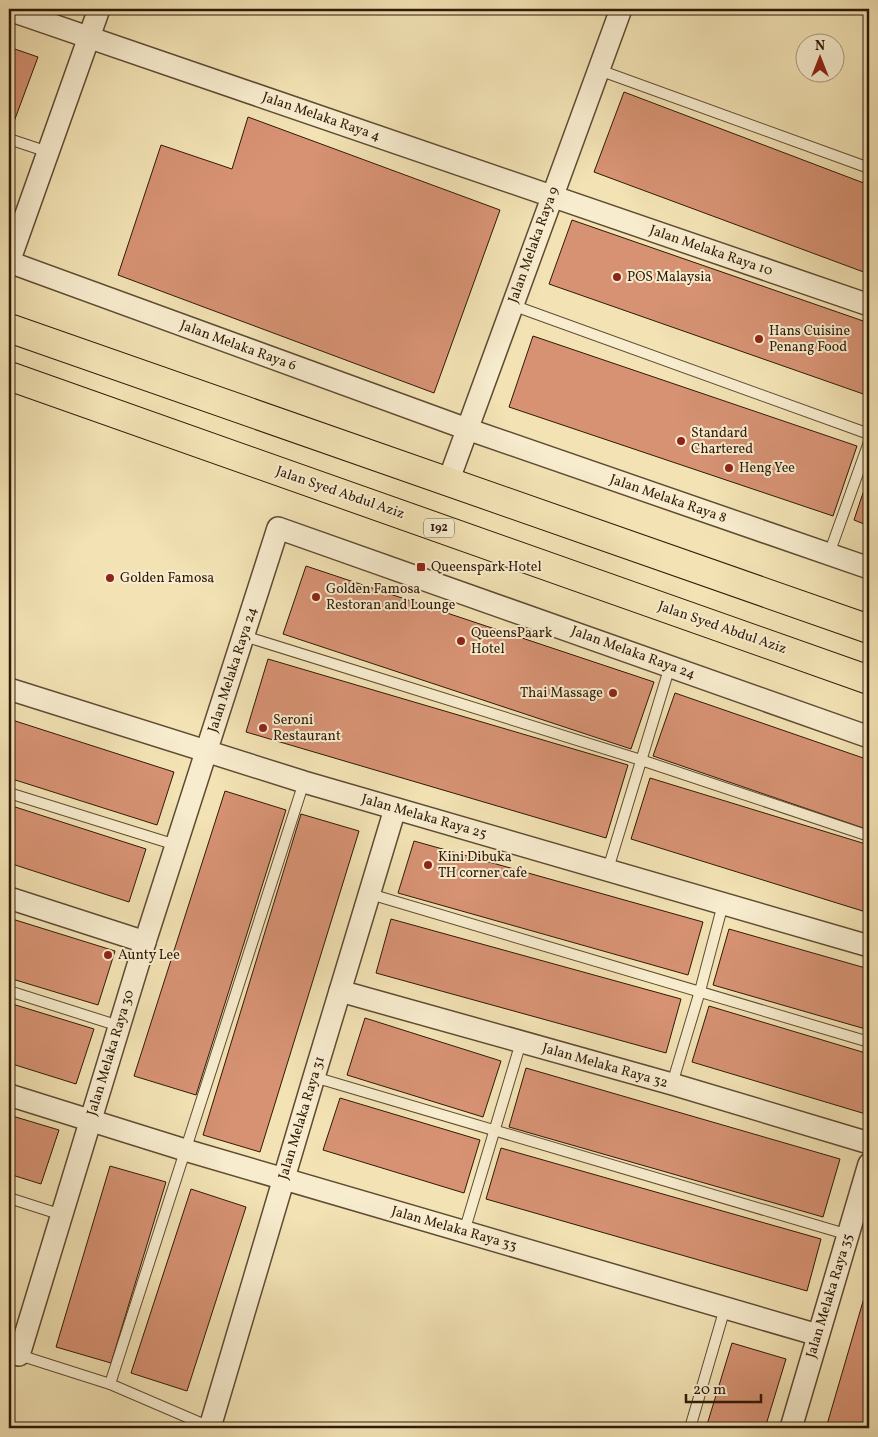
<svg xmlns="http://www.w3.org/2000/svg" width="878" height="1437" font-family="Vollkorn,serif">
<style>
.building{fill:#d69273;stroke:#301907}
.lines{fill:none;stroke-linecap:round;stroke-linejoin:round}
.lane-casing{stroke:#604b32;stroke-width:12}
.street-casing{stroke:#604b32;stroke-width:24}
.primary-casing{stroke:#301907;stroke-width:30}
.lane{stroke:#f7ecce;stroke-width:10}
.street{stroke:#f7ecce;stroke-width:21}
.primary{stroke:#f2e2b4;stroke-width:28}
.poi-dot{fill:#8f2418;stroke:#f7ecce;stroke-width:2}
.labels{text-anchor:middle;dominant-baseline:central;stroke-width:4;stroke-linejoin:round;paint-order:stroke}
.shield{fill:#f7ecce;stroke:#6c5843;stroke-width:1}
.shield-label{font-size:12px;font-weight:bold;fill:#301907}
.street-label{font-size:14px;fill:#301907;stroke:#f7ecce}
.poi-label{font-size:14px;fill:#301907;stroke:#f7ecce;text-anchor:start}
</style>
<rect width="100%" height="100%" fill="#f2e2b4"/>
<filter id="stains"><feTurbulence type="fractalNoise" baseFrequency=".004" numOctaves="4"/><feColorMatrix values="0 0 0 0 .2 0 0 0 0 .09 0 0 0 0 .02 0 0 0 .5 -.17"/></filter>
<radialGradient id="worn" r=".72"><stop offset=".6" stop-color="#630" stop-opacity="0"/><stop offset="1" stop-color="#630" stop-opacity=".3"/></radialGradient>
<g class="building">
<polygon points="9,47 38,57 9,135"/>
<polygon points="624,92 869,185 869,274 594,172"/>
<polygon points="248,117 500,210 434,393 118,275 161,145 232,169"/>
<polygon points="572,220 869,323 869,396 549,284"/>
<polygon points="533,336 857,446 833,516 509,407"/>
<polygon points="869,475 869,526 854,520"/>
<polygon points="306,566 654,682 631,749 283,634"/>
<polygon points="268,659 628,765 606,838 246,732"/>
<polygon points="675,693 869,760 869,830 653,756"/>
<polygon points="9,719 174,772 157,825 9,778"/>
<polygon points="650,778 869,845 869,913 631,839"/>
<polygon points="225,791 286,810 196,1095 134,1076"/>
<polygon points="9,805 146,849 129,902 9,863"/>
<polygon points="301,814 359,831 260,1152 203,1135"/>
<polygon points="414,841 703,922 688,975 398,893"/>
<polygon points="9,918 115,951 98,1005 9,978"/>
<polygon points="391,919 681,999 666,1053 376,973"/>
<polygon points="729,929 869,969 869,1030 713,985"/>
<polygon points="9,1003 94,1029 76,1084 9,1063"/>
<polygon points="709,1006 869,1054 869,1115 692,1062"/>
<polygon points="365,1018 501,1061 483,1117 347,1075"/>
<polygon points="526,1068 840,1159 823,1217 509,1127"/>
<polygon points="340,1098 480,1140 464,1193 323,1150"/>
<polygon points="9,1115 59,1130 41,1184 9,1174"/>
<polygon points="501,1148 821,1239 807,1291 486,1199"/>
<polygon points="110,1166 166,1182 111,1363 56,1347"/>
<polygon points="191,1189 246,1207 187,1391 131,1373"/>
<polygon points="869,1281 869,1428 826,1428"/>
<polygon points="732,1343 786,1359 765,1428 706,1428"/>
</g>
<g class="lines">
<defs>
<g id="lane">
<polyline points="599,70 869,168"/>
<polyline points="9,139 48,152"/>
<polyline points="512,305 869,434"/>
<polyline points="829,554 869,442"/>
<polyline points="244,636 641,760 869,836"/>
<polyline points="9,793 176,845"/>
<polyline points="608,869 670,666"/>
<polyline points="370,894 869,1042"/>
<polyline points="9,991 119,1026"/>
<polyline points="314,1077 849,1235"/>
<polyline points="672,1084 700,991 723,904"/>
<polyline points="9,1198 62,1215"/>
<polyline points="464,1232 521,1042"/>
<polyline points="19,1355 110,1384"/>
<polyline points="210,1427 110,1384 304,782"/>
<polyline points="690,1428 725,1308"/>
</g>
<g id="street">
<polyline points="9,10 869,305"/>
<polyline points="9,262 467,429 869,568"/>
<polyline points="9,262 99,9"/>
<polyline points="448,482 621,9"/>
<polyline points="9,689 304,782 869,946"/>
<polyline points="9,898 145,942"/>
<polyline points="340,991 672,1084 869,1143"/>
<polyline points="9,1095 185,1150 818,1335"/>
<polyline points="19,1355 145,942 278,528 869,737"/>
<polyline points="210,1427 314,1077 395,809"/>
<polyline points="791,1428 869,1164"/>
</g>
<g id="primary">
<polyline points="9,328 869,629"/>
<polyline points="9,376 869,680"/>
</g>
</defs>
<use href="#lane" class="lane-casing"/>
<use href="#street" class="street-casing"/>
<use href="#primary" class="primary-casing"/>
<use href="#lane" class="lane"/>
<use href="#street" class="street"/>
<use href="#primary" class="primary"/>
</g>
<g class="poi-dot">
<circle cx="617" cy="277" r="5"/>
<circle cx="759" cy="339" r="5"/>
<circle cx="681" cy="441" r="5"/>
<circle cx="729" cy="468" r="5"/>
<rect x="416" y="562" width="10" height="10" rx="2.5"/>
<circle cx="110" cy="578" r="5"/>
<circle cx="316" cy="597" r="5"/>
<circle cx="461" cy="641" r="5"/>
<circle cx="613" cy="693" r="5"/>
<circle cx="263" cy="728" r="5"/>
<circle cx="428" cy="865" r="5"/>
<circle cx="108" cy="955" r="5"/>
</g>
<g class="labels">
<rect class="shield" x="424" y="518.5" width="30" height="19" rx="4"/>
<g class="shield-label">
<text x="439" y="528">192</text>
</g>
<g class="street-label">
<text transform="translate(321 117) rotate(19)">Jalan Melaka Raya 4</text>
<text transform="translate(534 245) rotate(-70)">Jalan Melaka Raya 9</text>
<text transform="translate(711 251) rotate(19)">Jalan Melaka Raya 10</text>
<text transform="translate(238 346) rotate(20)">Jalan Melaka Raya 6</text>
<text transform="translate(340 493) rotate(19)">Jalan Syed Abdul Aziz</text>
<text transform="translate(668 499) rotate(19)">Jalan Melaka Raya 8</text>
<text transform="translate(722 628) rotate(19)">Jalan Syed Abdul Aziz</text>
<text transform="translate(633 653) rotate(20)">Jalan Melaka Raya 24</text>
<text transform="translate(233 670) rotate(-72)">Jalan Melaka Raya 24</text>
<text transform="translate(424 817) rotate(16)">Jalan Melaka Raya 25</text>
<text transform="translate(111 1053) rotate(-73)">Jalan Melaka Raya 30</text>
<text transform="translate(605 1066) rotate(16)">Jalan Melaka Raya 32</text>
<text transform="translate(302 1118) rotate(-73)">Jalan Melaka Raya 31</text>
<text transform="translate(454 1229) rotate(16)">Jalan Melaka Raya 33</text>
<text transform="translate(830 1296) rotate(-73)">Jalan Melaka Raya 35</text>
</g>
<g class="poi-label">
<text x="627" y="277">POS Malaysia</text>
<text x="769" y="331">Hans Cuisine<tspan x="769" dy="16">Penang Food</tspan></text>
<text x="691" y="433">Standard<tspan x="691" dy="16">Chartered</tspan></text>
<text x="739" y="468">Heng Yee</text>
<text x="431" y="567">Queenspark Hotel</text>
<text x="120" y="578">Golden Famosa</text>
<text x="326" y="589">Golden Famosa<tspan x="326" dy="16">Restoran and Lounge</tspan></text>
<text x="471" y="633">QueensPaark<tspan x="471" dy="16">Hotel</tspan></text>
<text x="603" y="693" text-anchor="end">Thai Massage</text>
<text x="273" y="720">Seroni<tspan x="273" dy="16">Restaurant</tspan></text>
<text x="438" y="857">Kini Dibuka<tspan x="438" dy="16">TH corner cafe</tspan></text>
<text x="118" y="955">Aunty Lee</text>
</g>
</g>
<rect width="878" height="1437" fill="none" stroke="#f2e2b4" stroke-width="30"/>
<rect x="10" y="10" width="858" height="1417" fill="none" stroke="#301907" stroke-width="2.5"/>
<rect x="15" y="15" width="848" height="1407" fill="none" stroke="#301907"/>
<g transform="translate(820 58)"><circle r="24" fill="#f7ecce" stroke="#a7987e"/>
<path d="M0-4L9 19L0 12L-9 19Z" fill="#8f2418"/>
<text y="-8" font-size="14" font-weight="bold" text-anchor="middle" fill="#301907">N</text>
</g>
<path d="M686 1394v8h75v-8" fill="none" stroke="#301907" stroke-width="2.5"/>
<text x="693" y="1394" font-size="15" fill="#301907" stroke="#f7ecce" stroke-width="4" paint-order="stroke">20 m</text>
<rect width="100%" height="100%" filter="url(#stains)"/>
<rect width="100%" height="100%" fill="url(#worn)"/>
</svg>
